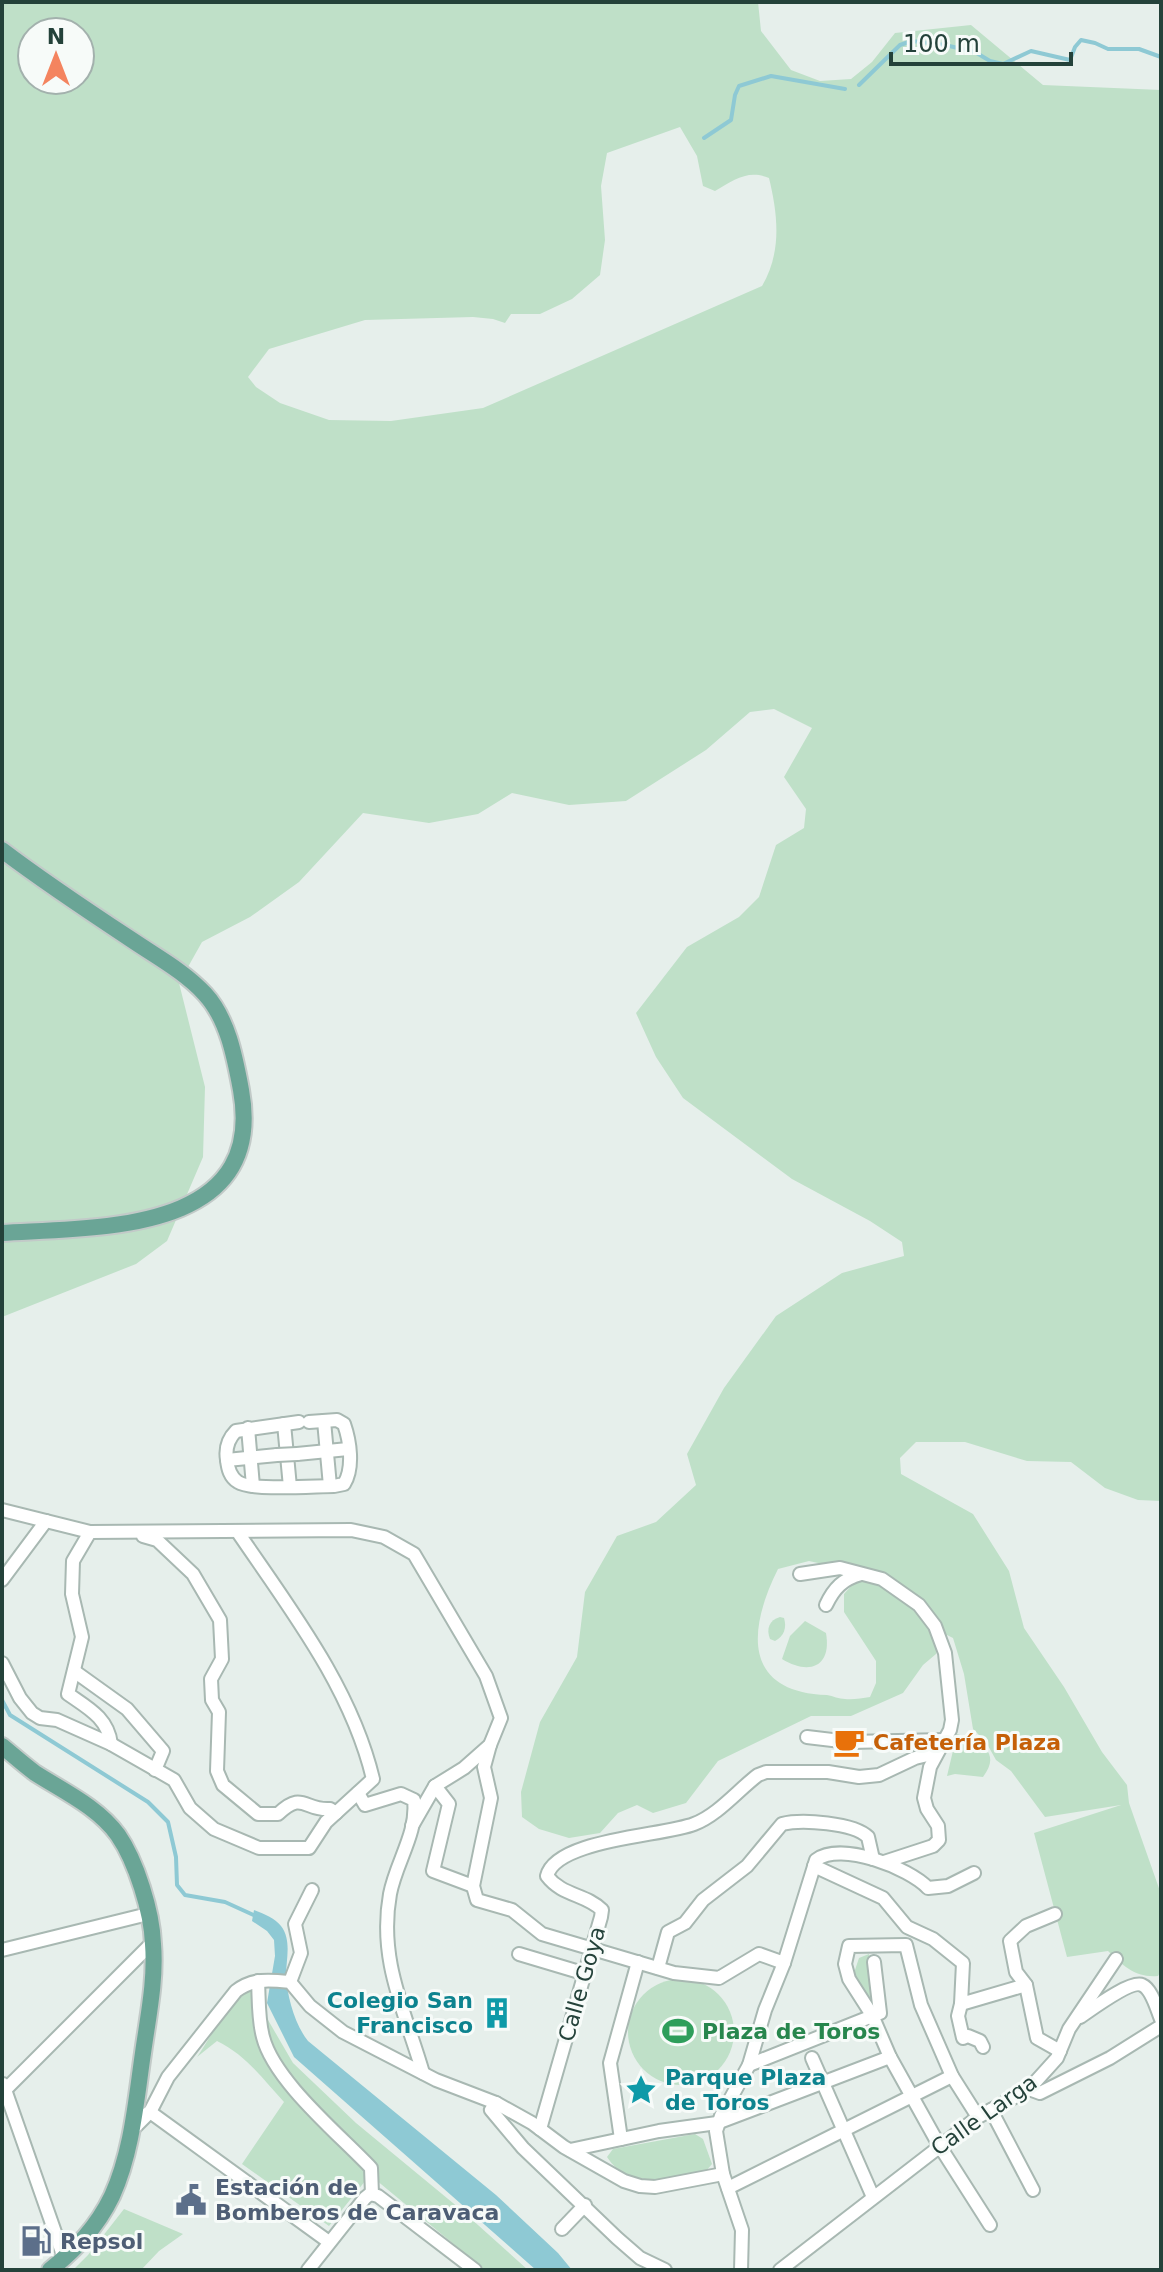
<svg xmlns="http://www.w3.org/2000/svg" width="1163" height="2272" font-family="'DejaVu Sans',sans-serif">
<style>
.green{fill:#bfe0c8;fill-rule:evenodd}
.water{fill:#8ec9d4}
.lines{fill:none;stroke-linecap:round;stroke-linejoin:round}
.stream{stroke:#8ec9d4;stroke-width:4}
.minor-casing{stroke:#a8b8b2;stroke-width:16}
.major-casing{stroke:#c2cac8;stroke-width:20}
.minor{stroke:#fff;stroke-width:12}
.major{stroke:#6aa596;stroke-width:16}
.minor-bridge-casing{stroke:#a8b8b2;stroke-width:16;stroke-linecap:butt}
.minor-bridge{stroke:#fff;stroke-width:12}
.labels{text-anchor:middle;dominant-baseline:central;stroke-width:6;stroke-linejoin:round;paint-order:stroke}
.food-label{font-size:22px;font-weight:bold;fill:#c56008;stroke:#f7fbf9;text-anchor:start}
.street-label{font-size:22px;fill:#24423a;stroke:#f7fbf9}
.culture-label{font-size:22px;font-weight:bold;fill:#0d838f;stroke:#f7fbf9;text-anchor:end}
.leisure-label{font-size:22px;font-weight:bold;fill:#27864d;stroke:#f7fbf9;text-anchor:start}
.service-label{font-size:22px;font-weight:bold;fill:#4e5e75;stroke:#f7fbf9;text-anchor:start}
</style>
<rect width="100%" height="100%" fill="#e6efeb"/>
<g class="green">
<path d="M 2,2 L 758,2 L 761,31 L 791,70 L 820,81 L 851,79 L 872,62 L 895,33 L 971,25 L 1043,85 L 1161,90 L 1161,1501 L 1138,1500 L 1105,1488 L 1071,1462 L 1027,1461 L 965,1442 L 916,1442 L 900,1458 L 901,1474 L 973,1514 L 1009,1571 L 1024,1628 L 1064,1687 L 1102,1752 L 1127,1785 L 1129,1803 L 1161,1894 L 1161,1971 L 1158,1976 C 1136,1978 1123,1966 1108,1951 L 1067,1957 L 1034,1833 L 1121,1805 L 1045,1817 L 1011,1771 L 996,1760 L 986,1742 L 973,1729 L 964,1674 L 953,1638 L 947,1635 L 940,1638 L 936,1654 L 923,1665 L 903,1693 L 851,1716 L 811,1716 L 718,1761 L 686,1803 L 653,1813 L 637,1805 L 618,1813 L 600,1833 L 569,1838 L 539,1829 L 522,1817 L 521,1792 L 540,1722 L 577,1657 L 585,1592 L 617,1536 L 656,1522 L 696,1485 L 687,1454 L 724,1388 L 776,1316 L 842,1273 L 904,1256 L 902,1242 L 870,1221 L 792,1179 L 683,1098 L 656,1057 L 636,1013 L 687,947 L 739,917 L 759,897 L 776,845 L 804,828 L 806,809 L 784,777 L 812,728 L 774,709 L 750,712 L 706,750 L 626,801 L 569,805 L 512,793 L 478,814 L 429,823 L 363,813 L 299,882 L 250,917 L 202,942 L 179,983 L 205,1087 L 203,1157 L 167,1241 L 136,1264 L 2,1317 ZM 32,32 L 80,32 L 80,80 L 32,80 ZM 680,127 L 697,156 L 703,186 L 715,191 C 734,180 748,169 769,178 C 778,215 782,252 762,286 L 483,408 L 391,421 L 329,420 L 280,403 L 256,387 L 248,377 L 269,349 L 365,320 L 473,317 L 493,319 L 505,323 L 511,314 L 540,314 L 572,299 L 600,275 L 605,240 L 601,186 L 607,153 ZM 809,1561 L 863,1573 L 844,1594 L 844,1612 L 876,1661 L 876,1683 L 870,1697 C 862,1698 853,1700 845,1699 C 839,1699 833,1696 827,1695 C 742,1692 748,1629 778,1569 Z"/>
<path d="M 780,1617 L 784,1618 C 787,1628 784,1636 775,1641 L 770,1639 C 766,1629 769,1620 780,1617 Z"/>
<path d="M 805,1621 L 826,1633 C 832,1668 808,1675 782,1659 L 790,1636 Z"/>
<path d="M 957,1734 C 978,1741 1003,1751 983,1777 L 955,1774 L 947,1776 Z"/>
<polygon points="869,1954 876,2001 868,2003 853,1976 859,1958"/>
<circle cx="681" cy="2032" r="53"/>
<path d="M 255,1988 L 268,2020 L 293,2063 L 356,2123 L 459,2208 L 528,2270 L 485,2270 L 370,2175 L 329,2226 L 242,2164 L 284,2102 C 263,2079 246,2055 217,2041 L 197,2057 C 213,2034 228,2000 255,1988 Z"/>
<path d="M 695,2134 L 703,2139 L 712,2164 L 706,2171 C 673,2177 630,2192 607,2157 L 613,2149 Z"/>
<polygon points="124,2209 183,2234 159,2251 141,2270 73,2270 88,2255"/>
</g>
<path class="water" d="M 254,1910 C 264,1914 275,1918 281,1926 C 292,1940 286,1960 286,1976 C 287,1996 295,2025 308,2041 L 496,2195 L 558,2253 L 572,2270 L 536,2270 L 294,2057 L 267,2003 L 275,1956 L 274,1940 L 267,1931 L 252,1921 Z"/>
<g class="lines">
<g class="stream">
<polyline points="859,85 900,45 912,41 945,45 975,52 990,61 1003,64 1031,51 1070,60 1075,47 1081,40 1095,43 1108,49 1139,49 1161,57"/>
<polyline points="704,138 731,120 735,95 739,86 771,76 845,89"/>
<polyline points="2,1700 10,1715 148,1802 168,1822 176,1857 177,1885 185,1895 225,1902 258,1917"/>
<polyline points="1161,2236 1161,2263"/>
</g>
<defs>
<g id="minor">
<polyline points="324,1421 330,1486"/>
<path d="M 299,1422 L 236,1431 C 228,1439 225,1448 227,1460 C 228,1469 230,1477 238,1482 C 251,1491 315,1486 334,1486 L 344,1484 C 354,1468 350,1441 344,1424 L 337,1420 L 309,1422"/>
<polyline points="284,1424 290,1487"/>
<polyline points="248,1428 253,1486"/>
<polyline points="297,1454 348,1449"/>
<polyline points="227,1460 277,1455"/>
<polyline points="2,1510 90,1532 351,1530 384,1537 414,1554 486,1676 501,1718 490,1745 464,1768 435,1786 412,1826"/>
<path d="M 90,1532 L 73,1561 L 72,1594 L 82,1637 L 68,1694 C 88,1708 108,1718 111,1744"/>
<path d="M 143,1536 L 157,1540 L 193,1574 L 220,1620 L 222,1659 L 211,1679 L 212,1700 L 219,1712 L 217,1771 L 223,1785 L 258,1814 L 278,1814 C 303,1790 304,1811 330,1809 L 336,1813"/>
<polyline points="800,1574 840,1568 882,1579 919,1605 935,1626 945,1653 952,1720 950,1730 930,1767 924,1798 927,1809 938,1826 939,1840 933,1846 884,1862"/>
<polyline points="2,1580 46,1521"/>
<path d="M 826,1605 C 834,1588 843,1579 861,1574"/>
<path d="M 2,1663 L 20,1698 L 32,1713 L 40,1718 L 57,1720 L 111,1744 L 174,1780 L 190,1808 L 214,1829 L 259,1848 L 309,1848 L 326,1822 L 373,1779 C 351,1687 290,1609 237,1531"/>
<polyline points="74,1671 127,1709 163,1751 155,1770"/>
<polyline points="807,1737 849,1742 946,1740"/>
<polyline points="490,1745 484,1767 491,1798 473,1886 477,1900 512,1910 542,1934 674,1973 719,1978 759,1954 784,1963"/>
<polyline points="435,1786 449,1804 433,1871 473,1886"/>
<path d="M 358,1793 L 365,1805 L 401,1794 L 414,1800 C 418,1833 396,1862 390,1894 C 378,1960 405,2011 423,2073"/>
<polyline points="814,1866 883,1898 907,1927 933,1939 963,1963 961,2004 1026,1985"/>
<polyline points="1055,1914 1026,1926 1010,1941 1016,1972 1026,1985 1037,2038 1060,2051"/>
<polyline points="2,1950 148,1914"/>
<polyline points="519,1954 586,1974"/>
<path d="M 658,1968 L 668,1932 L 685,1923 L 703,1900 L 747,1866 L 782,1824 C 802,1819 854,1823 868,1837 L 873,1859"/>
<path d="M 258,1981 C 259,1999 258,2019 263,2037 C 274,2081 340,2135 371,2168 L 372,2194"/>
<polyline points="290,1982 301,1953 295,1924 312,1890"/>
<polyline points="961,2004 958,2016 963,2038 968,2036 980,2041 983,2047"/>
<path d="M 1080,2017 C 1092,2009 1131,1980 1142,1985 C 1152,1989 1157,2010 1161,2019"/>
<polyline points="812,2058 873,2197"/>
<polyline points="749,2065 880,2013 874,1962"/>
<polyline points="3,2084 64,2258"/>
<polyline points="1029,2089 1040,2093 1110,2058 1161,2026"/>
<polyline points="5,2090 153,1942"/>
<polyline points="496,2103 491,2110 523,2148 617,2238 640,2258 665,2270"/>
<polyline points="991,2110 1033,2190"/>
<polyline points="143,2116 150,2112 329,2242"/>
<polyline points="978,2117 952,2076 921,2005 906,1945 849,1946 845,1964 849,1979 872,2015 890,2057 939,2145 990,2225"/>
<path d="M 540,2129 L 601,1917 L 602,1910 C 586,1894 562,1896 547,1876 C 556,1839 664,1836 694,1824 C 718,1815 738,1790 758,1775 L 766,1772 L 828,1772 L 859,1777 L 879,1775 L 915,1758 L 936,1753"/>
<path d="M 131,2131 L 150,2112 L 168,2077 L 236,1991 C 253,1978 270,1980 290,1982 L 310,2006 L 343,2032 L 436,2080 L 496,2103 L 532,2123 L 564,2147 L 624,2181 L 640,2186 L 655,2187 L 723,2174"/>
<polyline points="621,2139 610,2063 638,1962"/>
<polyline points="570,2150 659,2131 717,2123 890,2057"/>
<polyline points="728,2188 952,2076"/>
<polyline points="562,2229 585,2205"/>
<polyline points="308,2270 365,2198 370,2194 378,2196 475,2270"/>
<path d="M 741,2270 L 742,2230 L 723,2174 L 716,2131 L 721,2116 L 749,2065 L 765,2010 L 784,1963 L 816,1860 C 841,1841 909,1868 928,1888 L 948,1886 L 974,1873"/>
<polyline points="780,2270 978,2117 1029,2089 1057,2058 1069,2029 1116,1959"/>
</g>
<g id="major">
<path d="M 2,850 C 44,882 88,911 132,940 C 157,957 185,972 205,994 C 228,1019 235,1058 241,1090 C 267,1234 98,1227 2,1233"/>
<path d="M 2,1746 C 13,1755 24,1765 35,1773 C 63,1791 98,1807 118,1835 C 136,1861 152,1912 153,1944 C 156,1980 148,2017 143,2053 C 136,2101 132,2152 112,2196 C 97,2227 76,2249 50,2270"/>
</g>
</defs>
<use href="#minor" class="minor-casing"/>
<use href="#major" class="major-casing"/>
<use href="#minor" class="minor"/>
<use href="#major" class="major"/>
<defs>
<polyline id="minor-bridge" points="277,1455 297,1454"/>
</defs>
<use href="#minor-bridge" class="minor-bridge-casing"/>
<use href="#minor-bridge" class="minor-bridge"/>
</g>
<defs>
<symbol id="cafe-bare" viewBox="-9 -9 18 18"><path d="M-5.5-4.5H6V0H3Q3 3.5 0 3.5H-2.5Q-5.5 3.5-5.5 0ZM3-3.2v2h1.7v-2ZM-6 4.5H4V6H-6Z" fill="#e8710a" stroke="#f7fbf9" stroke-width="2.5" paint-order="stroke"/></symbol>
<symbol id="building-bare" viewBox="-9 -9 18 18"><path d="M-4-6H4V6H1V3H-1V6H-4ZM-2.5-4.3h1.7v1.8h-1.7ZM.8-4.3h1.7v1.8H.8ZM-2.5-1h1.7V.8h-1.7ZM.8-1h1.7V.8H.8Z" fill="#0f9aa8" stroke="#f7fbf9" stroke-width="2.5" paint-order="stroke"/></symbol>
<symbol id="stadium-bare" viewBox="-9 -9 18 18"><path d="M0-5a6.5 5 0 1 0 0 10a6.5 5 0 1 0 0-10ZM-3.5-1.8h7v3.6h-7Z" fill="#2e9e5b" stroke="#f7fbf9" stroke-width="2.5" paint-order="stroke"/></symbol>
<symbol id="sight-bare" viewBox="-9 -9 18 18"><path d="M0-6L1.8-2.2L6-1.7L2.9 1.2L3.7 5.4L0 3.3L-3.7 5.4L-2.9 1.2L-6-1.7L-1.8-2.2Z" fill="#0f9aa8" stroke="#f7fbf9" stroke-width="2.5" paint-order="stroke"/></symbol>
<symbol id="civic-bare" viewBox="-9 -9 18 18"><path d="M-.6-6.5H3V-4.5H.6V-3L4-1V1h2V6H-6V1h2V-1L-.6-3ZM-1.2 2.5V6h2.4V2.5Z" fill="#5c6f8a" stroke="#f7fbf9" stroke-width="2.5" paint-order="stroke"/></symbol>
<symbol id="fuel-bare" viewBox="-9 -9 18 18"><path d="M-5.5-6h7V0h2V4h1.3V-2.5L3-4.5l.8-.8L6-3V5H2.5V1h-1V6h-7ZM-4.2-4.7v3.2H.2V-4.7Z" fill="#5c6f8a" stroke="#f7fbf9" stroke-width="2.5" paint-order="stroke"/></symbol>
</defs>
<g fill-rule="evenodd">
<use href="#cafe-bare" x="827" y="1720" width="44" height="44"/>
<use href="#building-bare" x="475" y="1991" width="44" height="44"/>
<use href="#stadium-bare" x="656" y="2009" width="44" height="44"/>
<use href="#sight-bare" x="619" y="2068" width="44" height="44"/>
<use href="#civic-bare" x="169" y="2178" width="44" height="44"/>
<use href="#fuel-bare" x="14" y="2219" width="44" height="44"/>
</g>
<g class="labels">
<g class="food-label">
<text x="873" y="1742">Cafetería Plaza</text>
</g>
<g class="street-label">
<text transform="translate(582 1984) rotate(-74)">Calle Goya</text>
<text transform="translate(984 2115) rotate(-35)">Calle Larga</text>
</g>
<g class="culture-label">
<text x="473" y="2000">Colegio San<tspan x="473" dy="25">Francisco</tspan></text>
<text x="665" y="2077" text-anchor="start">Parque Plaza<tspan x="665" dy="25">de Toros</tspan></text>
</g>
<g class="leisure-label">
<text x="702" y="2031">Plaza de Toros</text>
</g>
<g class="service-label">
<text x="215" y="2187">Estación de<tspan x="215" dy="25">Bomberos de Caravaca</tspan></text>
<text x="60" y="2241">Repsol</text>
</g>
</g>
<rect width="1163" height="2272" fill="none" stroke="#24423a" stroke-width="8"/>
<g transform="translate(56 56)"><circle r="38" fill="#f7fbf9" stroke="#a3b1ad" stroke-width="2"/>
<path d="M0-6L14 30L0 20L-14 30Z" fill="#f4845f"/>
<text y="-12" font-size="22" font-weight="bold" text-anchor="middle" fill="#24423a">N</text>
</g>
<path d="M891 52v12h180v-12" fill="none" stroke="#24423a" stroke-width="4"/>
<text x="903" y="52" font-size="24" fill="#24423a" stroke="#f7fbf9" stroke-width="6" paint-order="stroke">100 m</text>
</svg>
